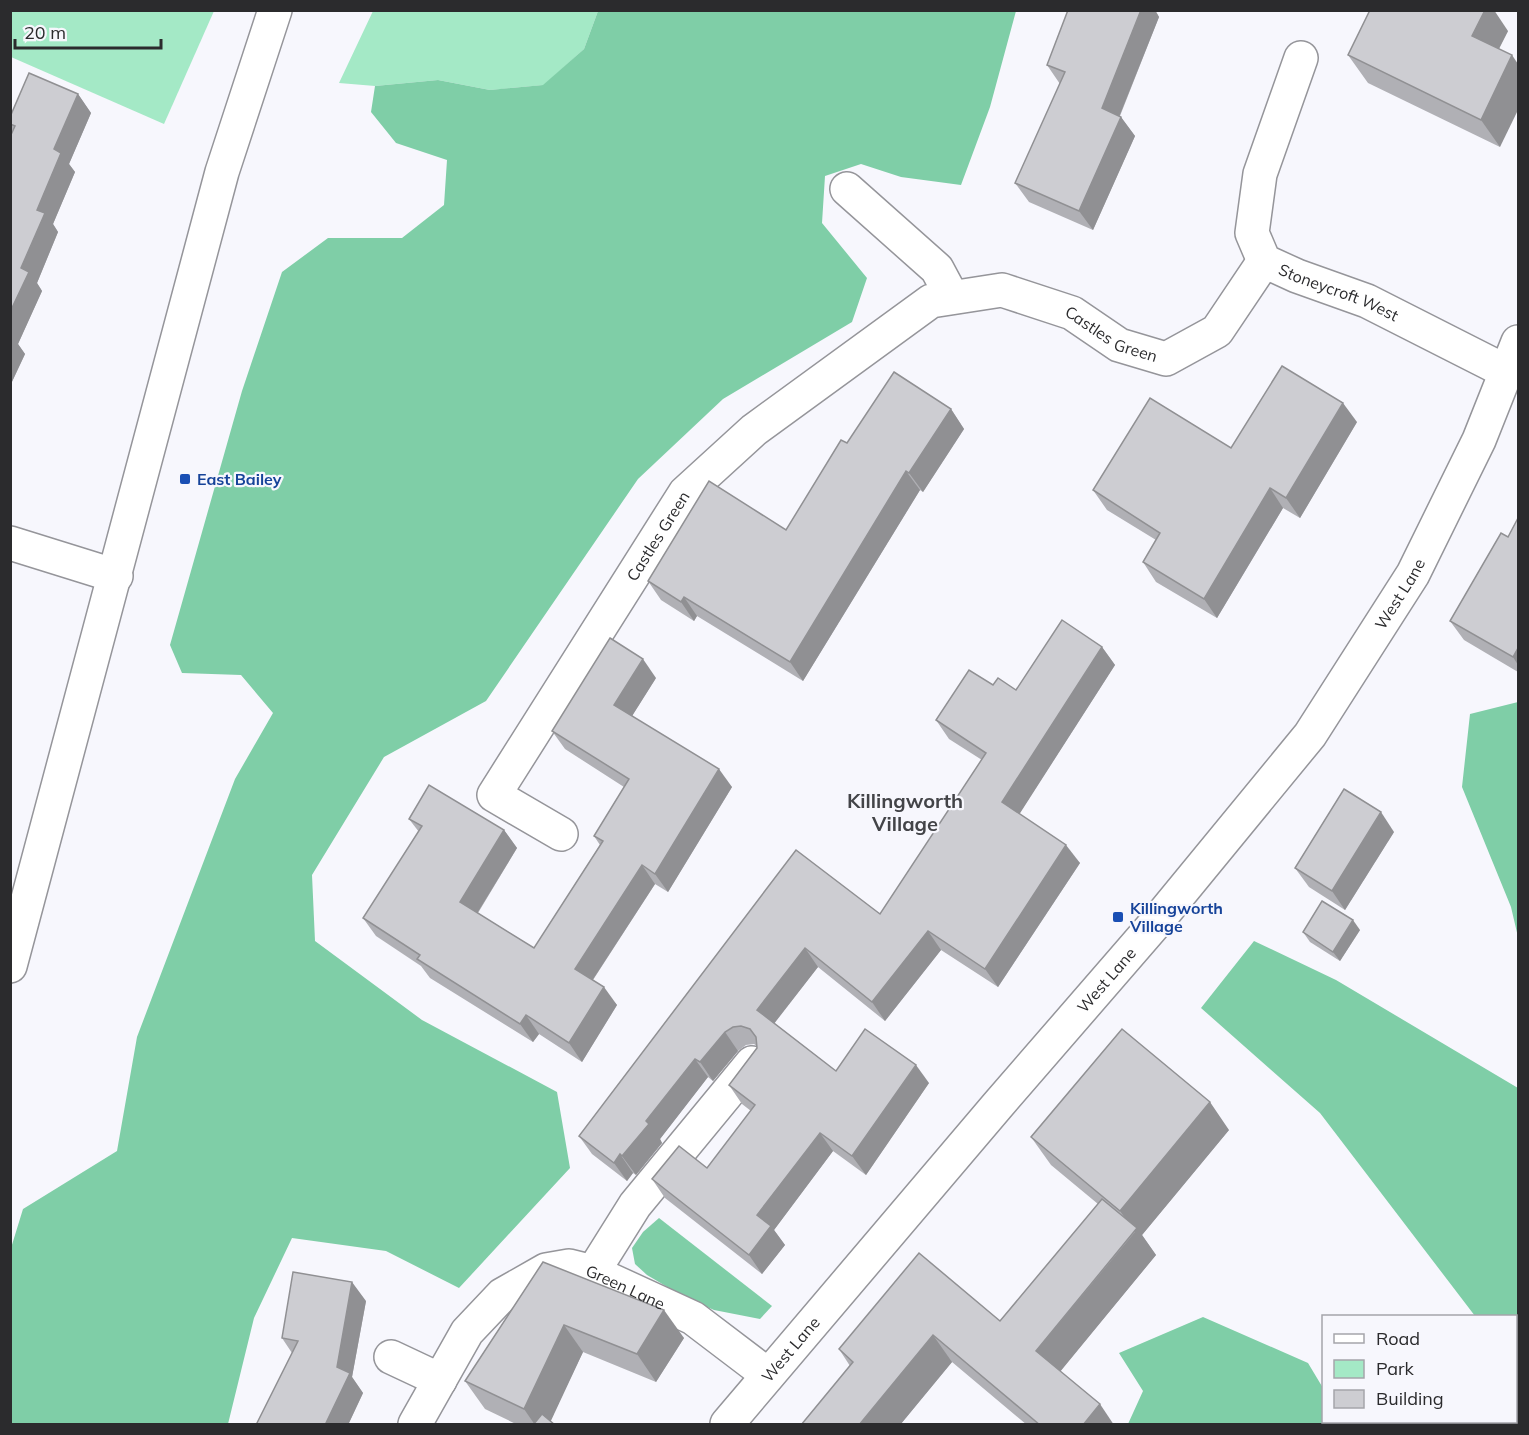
<svg xmlns="http://www.w3.org/2000/svg" width="1529" height="1435" font-family="Mulish,sans-serif">
<style>
.green{fill:#a4e9c6}
.forest{fill:#7fcea7}
.lines{fill:none;stroke-linecap:round;stroke-linejoin:round}
.minor-casing{stroke:#95959a;stroke-width:36}
.tertiary-casing{stroke:#95959a;stroke-width:36}
.minor{stroke:#fff;stroke-width:33}
.tertiary{stroke:#fff;stroke-width:33}
.wall{fill:#b0b0b5}
.shaded-wall{fill:#909093}
.building{fill:#cdcdd2;stroke:#909093;stroke-width:1.5}
.transit-dot{fill:#1a4fb4;stroke:#f7f7fd;stroke-width:2}
.labels{text-anchor:middle;dominant-baseline:central;stroke-width:4.5;stroke-linejoin:round;paint-order:stroke}
.street-label{font-size:16px;fill:#2b2b2d;stroke:#f7f7fd}
.transit-label{font-size:16px;font-weight:bold;fill:#164399;stroke:#f7f7fd;text-anchor:start}
.quarter-label{font-size:20px;font-weight:bold;fill:#434448;stroke:#f7f7fd}
</style>
<rect width="100%" height="100%" fill="#f7f7fd"/>
<g class="green">
<polygon points="11,10 214,10 214,11 164,124 11,57"/>
<polygon points="373,11 598,11 584,49 544,85 490,90 438,80 375,86 339,83"/>
</g>
<g class="forest">
<polygon points="598,11 1016,11 990,107 961,185 901,177 861,164 825,176 822,223 867,278 852,322 723,399 638,479 486,701 384,757 312,875 315,941 422,1020 557,1092 570,1168 459,1288 386,1251 292,1238 254,1318 228,1424 11,1424 11,1248 23,1209 117,1151 137,1037 235,779 273,713 241,675 182,673 170,645 242,391 282,272 328,238 402,238 444,205 447,160 396,143 371,112 375,86 438,80 490,90 543,85 584,49"/>
<polygon points="1518,702 1518,937 1511,907 1462,787 1470,714"/>
<polygon points="1254,941 1336,980 1518,1088 1518,1405 1516,1399 1516,1316 1475,1316 1320,1113 1201,1008"/>
<polygon points="659,1218 772,1306 760,1319 714,1310 686,1298 647,1275 635,1264 632,1248 643,1232"/>
<polygon points="1203,1317 1308,1363 1323,1388 1324,1422 1346,1422 1348,1424 1128,1424 1143,1391 1119,1353"/>
</g>
<g class="lines">
<defs>
<g id="minor">
<path id="s1" d="M 1301,58 L 1260,174 L 1252,233 L 1264,261 L 1297,276 L 1367,301 L 1507,372"/>
<polyline points="847,189 937,269 952,297"/>
<polyline points="10,543 116,576"/>
<path id="s2" d="M 561,834 L 494,795 L 685,493 L 754,430 L 931,301 L 1002,290 L 1072,313 L 1119,345 L 1166,359 L 1217,331 L 1264,261"/>
<polyline points="593,1272 635,1205 752,1063"/>
<polyline points="391,1357 440,1380"/>
<path id="s3" d="M 415,1424 L 467,1332 L 502,1295 L 546,1270 L 569,1266 L 593,1272 L 693,1318 L 768,1375"/>
</g>
<g id="tertiary">
<polyline points="10,966 222,172 275,10"/>
<path id="s4" d="M 727,1424 L 997,1106 L 1159,919 L 1310,735 L 1413,574 L 1479,440 L 1518,342"/>
</g>
</defs>
<use href="#minor" class="minor-casing"/>
<use href="#tertiary" class="tertiary-casing"/>
<use href="#minor" class="minor"/>
<use href="#tertiary" class="tertiary"/>
</g>
<g class="wall">
<polygon points="1068,10 1155,10 1159,17 1120,116 1135,136 1093,230 1029,202 1015,183 1060,84 1047,65"/>
<polygon points="1508,31 1499,49 1500,147 1368,83 1348,55"/>
<polygon points="78,94 91,113 69,164 75,172 53,224 58,232 37,283 42,291 18,344 25,354 10,386 10,137 13,131 10,126 10,117"/>
<polygon points="951,409 964,429 923,492 920,490 803,681 697,616 694,621 661,600 648,581 786,530 847,443"/>
<polygon points="1357,422 1300,518 1283,508 1217,618 1156,582 1143,562 1156,540 1107,510 1093,490 1231,448"/>
<polygon points="1518,518 1518,672 1464,640 1450,621 1508,537"/>
<polygon points="1102,647 1115,665 1019,814 1080,863 998,987 941,950 885,1021 818,967 774,1023 836,1071 929,1083 866,1175 833,1151 774,1230 785,1245 762,1274 665,1198 652,1179 707,1168 751,1111 742,1104 729,1085 757,1048 757,1046 754,1044 746,1045 738,1051 713,1081 708,1077 660,1139 662,1143 636,1175 633,1173 627,1181 592,1154 579,1136 796,850 880,914 982,760 949,739 936,720 993,685 1016,690"/>
<polygon points="656,678 632,716 732,787 668,892 655,884 593,980 617,1005 582,1062 539,1034 533,1042 430,978 421,966 376,936 363,918 419,832 409,819 504,830 517,848 478,913 534,948 600,845 594,836 624,787 565,749 552,731"/>
<polygon points="1394,832 1345,910 1309,887 1295,868"/>
<polygon points="1360,930 1340,961 1310,942 1303,932"/>
<polygon points="1229,1130 1142,1235 1156,1255 1060,1371 1114,1425 1027,1425 952,1362 900,1425 801,1425 850,1366 839,1349 1000,1321 1098,1204 1051,1165 1031,1137"/>
<polygon points="543,1262 684,1338 656,1382 583,1352 550,1421 555,1425 518,1425 485,1409 465,1381"/>
<polygon points="366,1301 352,1377 363,1393 348,1425 256,1425 292,1353 282,1338"/>
</g>
<g class="shaded-wall">
<polygon points="1141,10 1155,10 1159,17 1115,127 1102,108"/>
<polygon points="1485,10 1494,10 1508,31 1491,64 1472,36"/>
<polygon points="1512,55 1518,64 1518,110 1500,147 1481,120"/>
<polygon points="78,94 91,113 69,164 75,172 53,224 58,232 37,283 42,291 18,344 25,354 10,386 10,312 37,210 54,149"/>
<polygon points="1121,117 1135,136 1093,230 1079,211"/>
<polygon points="1343,403 1357,422 1300,518 1286,498"/>
<polygon points="951,409 964,429 923,492 909,473"/>
<polygon points="906,471 920,490 803,681 790,662"/>
<polygon points="1270,488 1283,508 1217,618 1204,599"/>
<polygon points="684,597 697,616 694,621 681,602"/>
<polygon points="1102,647 1115,665 1015,821 1002,802"/>
<polygon points="1518,648 1518,665 1513,657"/>
<polygon points="643,659 656,678 627,724 614,705"/>
<polygon points="719,769 732,787 668,892 655,874"/>
<polygon points="1381,812 1394,832 1345,910 1332,891"/>
<polygon points="504,830 517,848 473,920 460,902"/>
<polygon points="1066,845 1080,863 998,987 985,969"/>
<polygon points="642,865 655,884 588,987 575,969"/>
<polygon points="1353,920 1360,930 1340,961 1333,952"/>
<polygon points="928,931 941,950 885,1021 872,1002"/>
<polygon points="805,948 818,967 770,1029 757,1010"/>
<polygon points="604,987 617,1005 582,1062 569,1043"/>
<polygon points="526,1015 539,1034 533,1042 520,1024"/>
<polygon points="725,1032 738,1051 713,1081 700,1062"/>
<polygon points="695,1059 708,1077 660,1139 662,1143 636,1175 622,1156 646,1121"/>
<polygon points="916,1065 929,1083 866,1175 852,1156"/>
<polygon points="1210,1102 1229,1130 1142,1235 1156,1255 1055,1378 1036,1351 1135,1232 1120,1211"/>
<polygon points="820,1133 833,1151 774,1230 785,1245 762,1274 749,1255 757,1215"/>
<polygon points="620,1154 633,1173 627,1181 614,1163"/>
<polygon points="352,1282 366,1301 352,1377 363,1393 348,1425 325,1425 337,1367"/>
<polygon points="664,1310 684,1338 656,1382 637,1354"/>
<polygon points="564,1325 583,1352 549,1425 535,1425 524,1409"/>
<polygon points="933,1335 952,1362 900,1425 859,1425"/>
<polygon points="1100,1404 1114,1425 1083,1425"/>
</g>
<g class="building">
<polygon points="1068,10 1141,10 1102,108 1121,117 1079,211 1015,183 1065,72 1047,65"/>
<polygon points="1370,10 1485,10 1472,36 1512,55 1481,120 1348,55"/>
<polygon points="29,73 78,94 54,149 61,153 37,210 45,213 21,268 29,272 10,312 10,137 15,126 10,124 10,117"/>
<polygon points="1282,366 1343,403 1286,498 1270,488 1204,599 1143,562 1160,533 1093,490 1150,398 1231,448"/>
<polygon points="894,372 951,409 909,473 906,471 790,662 684,597 681,602 648,581 709,481 786,530 841,440 847,443"/>
<polygon points="1518,518 1518,648 1513,657 1450,621 1501,533 1508,537"/>
<polygon points="1062,620 1102,647 1002,802 1066,845 985,969 928,931 872,1002 805,948 757,1010 836,1071 865,1029 916,1065 852,1156 820,1133 757,1215 771,1226 749,1255 652,1179 679,1146 707,1168 755,1105 729,1085 757,1048 756,1037 750,1029 741,1026 733,1027 725,1032 700,1062 695,1059 646,1121 649,1124 622,1156 620,1154 614,1163 579,1136 796,850 880,914 986,753 936,720 969,670 993,685 998,678 1016,690"/>
<polygon points="610,638 643,659 614,705 719,769 655,874 642,865 575,969 604,987 569,1043 526,1015 520,1024 417,959 420,955 363,918 422,826 409,819 429,785 504,830 460,902 534,948 603,841 594,836 629,779 552,731"/>
<polygon points="1344,789 1381,812 1332,891 1295,868"/>
<polygon points="1322,901 1353,920 1333,952 1303,932"/>
<polygon points="1122,1029 1210,1102 1120,1211 1031,1137"/>
<polygon points="1102,1199 1137,1228 1036,1351 1100,1404 1083,1425 1040,1425 933,1335 859,1425 801,1425 853,1362 839,1349 919,1253 1000,1321"/>
<polygon points="543,1262 664,1310 637,1354 564,1325 524,1409 465,1381"/>
<polygon points="293,1272 352,1282 337,1367 350,1373 325,1425 256,1425 298,1341 282,1338"/>
<polygon points="542,1414 555,1425 533,1425"/>
</g>
<g class="transit-dot">
<rect x="179" y="473" width="12" height="12" rx="3"/>
<rect x="1112" y="911" width="12" height="12" rx="3"/>
</g>
<g class="labels">
<g class="street-label">
<text stroke="none"><textPath href="#s1" startOffset="294">Stoneycroft West</textPath></text>
<text stroke="none"><textPath href="#s2" startOffset="938">Castles Green</textPath></text>
<text stroke="none"><textPath href="#s2" startOffset="384">Castles Green</textPath></text>
<text stroke="none"><textPath href="#s4" startOffset="1070">West Lane</textPath></text>
<text stroke="none"><textPath href="#s4" startOffset="584">West Lane</textPath></text>
<text stroke="none"><textPath href="#s3" startOffset="291">Green Lane</textPath></text>
<text stroke="none"><textPath href="#s4" startOffset="98">West Lane</textPath></text>
</g>
<g class="transit-label">
<text x="197" y="479">East Bailey</text>
<text x="1130" y="908">Killingworth<tspan x="1130" dy="18">Village</tspan></text>
</g>
<g class="quarter-label">
<text x="905" y="800">Killingworth<tspan x="905" dy="23">Village</tspan></text>
</g>
</g>
<rect width="1529" height="1435" fill="none" stroke="#2b2b2d" stroke-width="24"/>
<rect x="1322" y="1315" width="195" height="108" fill="#f7f7fd" stroke="#a5a5aa" stroke-width="1.5"/>
<rect x="1334" y="1334" width="30" height="9" fill="#ffffff" stroke="#a5a5aa" stroke-width="1.5"/>
<text x="1376" y="1345" font-size="18" fill="#2b2b2d">Road</text>
<rect x="1334" y="1360" width="30" height="18" fill="#a4e9c6" stroke="#a5a5aa" stroke-width="1.5"/>
<text x="1376" y="1375" font-size="18" fill="#2b2b2d">Park</text>
<rect x="1334" y="1390" width="30" height="18" fill="#cdcdd2" stroke="#a5a5aa" stroke-width="1.5"/>
<text x="1376" y="1405" font-size="18" fill="#2b2b2d">Building</text>
<path d="M15 39v9h146v-9" fill="none" stroke="#2b2b2d" stroke-width="3"/>
<text x="24" y="39" font-size="18" fill="#2b2b2d" stroke="#f7f7fd" stroke-width="4.5" paint-order="stroke">20 m</text>
</svg>
